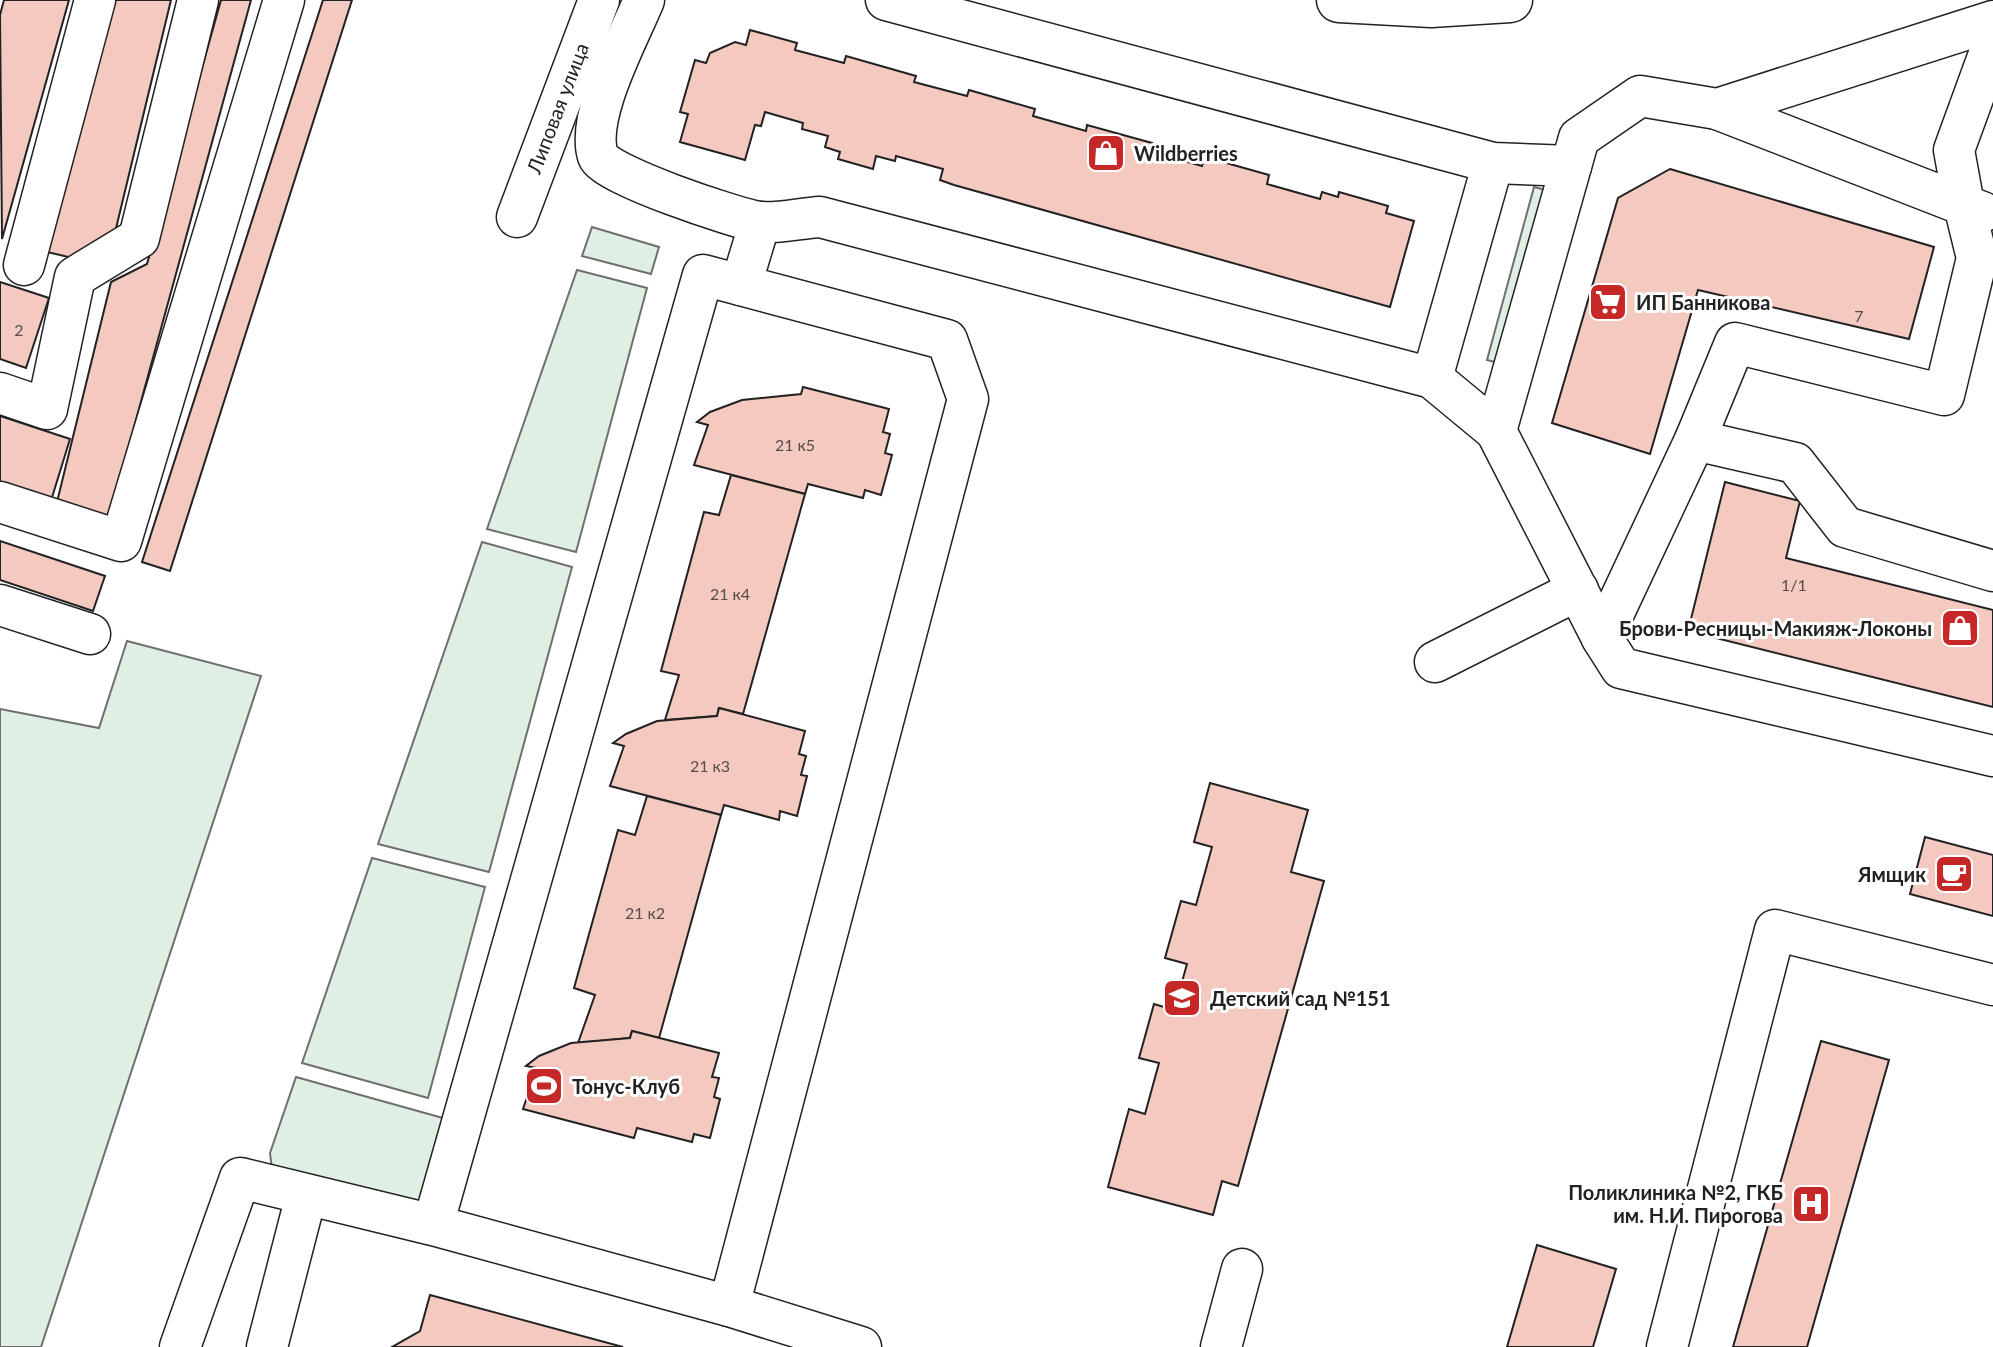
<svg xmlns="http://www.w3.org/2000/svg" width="1993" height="1347" font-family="Lato,sans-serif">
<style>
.green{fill:#e0efe3;stroke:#6f6f6f;stroke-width:2}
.building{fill:#f3c9c0;stroke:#222;stroke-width:2}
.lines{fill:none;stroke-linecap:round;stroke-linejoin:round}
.minor-casing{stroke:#222;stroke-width:43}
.major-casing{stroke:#222;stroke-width:47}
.minor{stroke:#fff;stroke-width:40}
.major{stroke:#fff;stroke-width:44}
.labels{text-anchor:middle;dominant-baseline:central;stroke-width:6;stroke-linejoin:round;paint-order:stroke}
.number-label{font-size:16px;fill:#564c4a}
.street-label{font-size:20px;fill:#222;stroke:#fff}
.poi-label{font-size:20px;font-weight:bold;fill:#222;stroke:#fff;text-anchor:start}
</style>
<rect width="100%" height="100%" fill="#fff"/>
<g class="green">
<polygon points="1534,187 1546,190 1499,363 1487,360"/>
<polygon points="592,227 659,247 651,274 582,256"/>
<polygon points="577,270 647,288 576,552 487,529"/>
<polygon points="482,542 572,567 489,872 378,844"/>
<polygon points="127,641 261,676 41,1347 0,1347 0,709 99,728"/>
<polygon points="372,858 485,887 428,1098 302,1063"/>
<polygon points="296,1077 450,1120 433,1189 417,1206 272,1169 270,1153"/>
</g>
<g class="building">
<polygon points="4,0 69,0 2,239 0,15"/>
<polygon points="108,0 171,0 112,245 81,260 43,251"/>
<polygon points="221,0 251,0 108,522 56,506 111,282 147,264"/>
<polygon points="323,0 352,0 170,571 142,562"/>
<polygon points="750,30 797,43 795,50 844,63 846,56 916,76 914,82 967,96 969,90 1035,109 1033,116 1086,131 1087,125 1152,143 1149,151 1202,166 1205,157 1269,175 1267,184 1320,199 1322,192 1338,197 1339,192 1388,206 1386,213 1414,221 1390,307 954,185 940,180 943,169 896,156 895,161 876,156 873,169 838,159 840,152 825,147 828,136 802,129 803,123 765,112 761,126 755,125 745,160 680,142 688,114 680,112 695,60 706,63 710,53 735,42 746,45"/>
<polygon points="1670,169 1934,247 1909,339 1698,290 1650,454 1552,423 1618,198"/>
<polygon points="0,282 49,298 26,368 0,359"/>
<polygon points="803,387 889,409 883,432 890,434 885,453 892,455 881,495 865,490 863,498 808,484 805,494 694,465 708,425 697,422 710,412 742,400 801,394"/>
<polygon points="0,416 70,439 50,504 0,488"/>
<polygon points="731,475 805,494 743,714 719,708 717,716 665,720 679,675 661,671 704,512 719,515"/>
<polygon points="1725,482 1800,501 1786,558 1993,610 1993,707 1688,631"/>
<polygon points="0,541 105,576 93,611 0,580"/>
<polygon points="719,708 805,731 799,754 806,756 801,775 807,776 797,816 780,811 779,820 724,805 721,815 610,786 624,746 613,743 626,734 657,721 717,716"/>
<polygon points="1210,783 1308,810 1291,872 1324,881 1238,1186 1222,1181 1213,1215 1108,1187 1129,1109 1145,1114 1159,1063 1139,1058 1154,1004 1174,1010 1187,964 1165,958 1181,901 1196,905 1212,847 1194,842"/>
<polygon points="647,796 721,815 659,1038 632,1031 630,1038 578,1043 595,995 574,988 618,830 635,835"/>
<polygon points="1925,837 1993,855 1993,916 1910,894"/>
<polygon points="632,1031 719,1053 712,1077 719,1078 714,1097 720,1099 710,1138 694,1134 692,1142 637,1128 634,1138 523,1109 537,1068 526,1066 539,1056 571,1043 630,1038"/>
<polygon points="1821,1041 1889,1060 1807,1347 1733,1347"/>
<polygon points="1537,1245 1616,1269 1593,1347 1507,1347"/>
<polygon points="430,1295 623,1347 392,1347 420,1331"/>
</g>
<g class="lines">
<defs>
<g id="minor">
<path d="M 644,0 C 629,37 585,116 598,156 C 605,175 735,218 759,222 C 778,224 801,218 820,217 L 1432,378 L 1496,431"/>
<polyline points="886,0 1493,163 1571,166"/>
<polyline points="1982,212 1964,205 1954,150 1993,43"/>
<polyline points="517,217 599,0"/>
<polyline points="24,265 95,0"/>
<polyline points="741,285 760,222"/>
<polyline points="1432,378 1493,163"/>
<polyline points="0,393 47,409 75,277 139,238 198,0"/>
<polyline points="1695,440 1735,343 1944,395 1977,258 1964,205 1717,109"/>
<polyline points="0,502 121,541 284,0"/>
<polyline points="1993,571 1845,527 1795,463 1695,440 1602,638 1621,668 1993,756"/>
<polyline points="0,605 90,634"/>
<polyline points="1602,638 1496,431 1579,138 1640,96 1717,109 1993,21"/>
<polyline points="1435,662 1578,590"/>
<polyline points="729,1306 861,1347"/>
<polyline points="180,1347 240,1178 433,1225 729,1306 968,399 947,340 703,275 433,1225"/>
<polyline points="267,1347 306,1196"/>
<polyline points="1221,1347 1242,1269"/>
<polyline points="1667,1347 1775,930 1993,985"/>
</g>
<polyline id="major" points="1339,0 1431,5 1510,0"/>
</defs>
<use href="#minor" class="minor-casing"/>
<use href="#major" class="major-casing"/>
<use href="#minor" class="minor"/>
<use href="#major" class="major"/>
</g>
<defs>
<symbol id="shop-square" viewBox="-11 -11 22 22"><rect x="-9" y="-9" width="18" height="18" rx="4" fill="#c62828" stroke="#fff"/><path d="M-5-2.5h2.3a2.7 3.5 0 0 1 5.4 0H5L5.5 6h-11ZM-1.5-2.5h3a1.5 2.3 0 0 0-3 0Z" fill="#fff"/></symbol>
<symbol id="supermarket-square" viewBox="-11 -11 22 22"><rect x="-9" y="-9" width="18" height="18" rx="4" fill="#c62828" stroke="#fff"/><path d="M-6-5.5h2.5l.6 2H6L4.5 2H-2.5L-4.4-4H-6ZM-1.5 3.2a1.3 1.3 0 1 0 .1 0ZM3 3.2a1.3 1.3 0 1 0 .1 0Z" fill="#fff"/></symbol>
<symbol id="cafe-square" viewBox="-11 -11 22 22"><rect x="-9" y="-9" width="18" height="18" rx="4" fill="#c62828" stroke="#fff"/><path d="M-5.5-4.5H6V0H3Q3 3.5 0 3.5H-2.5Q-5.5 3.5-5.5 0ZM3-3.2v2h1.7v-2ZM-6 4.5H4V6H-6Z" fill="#fff"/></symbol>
<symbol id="school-square" viewBox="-11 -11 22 22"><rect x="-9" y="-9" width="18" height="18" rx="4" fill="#c62828" stroke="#fff"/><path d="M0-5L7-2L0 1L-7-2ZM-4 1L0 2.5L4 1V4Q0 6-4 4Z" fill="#fff"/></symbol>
<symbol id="stadium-square" viewBox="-11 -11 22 22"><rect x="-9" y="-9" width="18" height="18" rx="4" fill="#c62828" stroke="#fff"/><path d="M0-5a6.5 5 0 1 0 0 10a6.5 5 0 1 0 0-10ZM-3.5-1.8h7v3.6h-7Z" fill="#fff"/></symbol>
<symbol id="hospital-square" viewBox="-11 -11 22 22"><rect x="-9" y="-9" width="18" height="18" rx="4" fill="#c62828" stroke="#fff"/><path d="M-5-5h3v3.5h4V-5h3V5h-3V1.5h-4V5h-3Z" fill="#fff"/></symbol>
</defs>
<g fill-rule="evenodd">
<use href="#shop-square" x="1084" y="131" width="44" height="44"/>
<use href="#supermarket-square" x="1586" y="280" width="44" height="44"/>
<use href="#shop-square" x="1938" y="606" width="44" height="44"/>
<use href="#cafe-square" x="1932" y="852" width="44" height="44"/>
<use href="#school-square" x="1160" y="976" width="44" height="44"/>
<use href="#stadium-square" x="522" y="1064" width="44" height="44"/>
<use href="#hospital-square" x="1789" y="1182" width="44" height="44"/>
</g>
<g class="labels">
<g class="number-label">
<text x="1859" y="315">7</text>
<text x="19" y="329">2</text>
<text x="795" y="444">21 к5</text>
<text x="1794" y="584">1/1</text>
<text x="730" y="593">21 к4</text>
<text x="710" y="765">21 к3</text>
<text x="645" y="912">21 к2</text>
</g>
<g class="street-label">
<text transform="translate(557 108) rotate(-69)">Липовая улица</text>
</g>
<g class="poi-label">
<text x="1134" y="153">Wildberries</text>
<text x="1636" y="302">ИП Банникова</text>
<text x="1932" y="628" text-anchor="end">Брови-Ресницы-Макияж-Локоны</text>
<text x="1926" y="874" text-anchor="end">Ямщик</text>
<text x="1210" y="998">Детский сад №151</text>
<text x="572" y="1086">Тонус-Клуб</text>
<text x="1783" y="1192" text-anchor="end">Поликлиника №2, ГКБ<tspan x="1783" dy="23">им. Н.И. Пирогова</tspan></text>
</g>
</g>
</svg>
